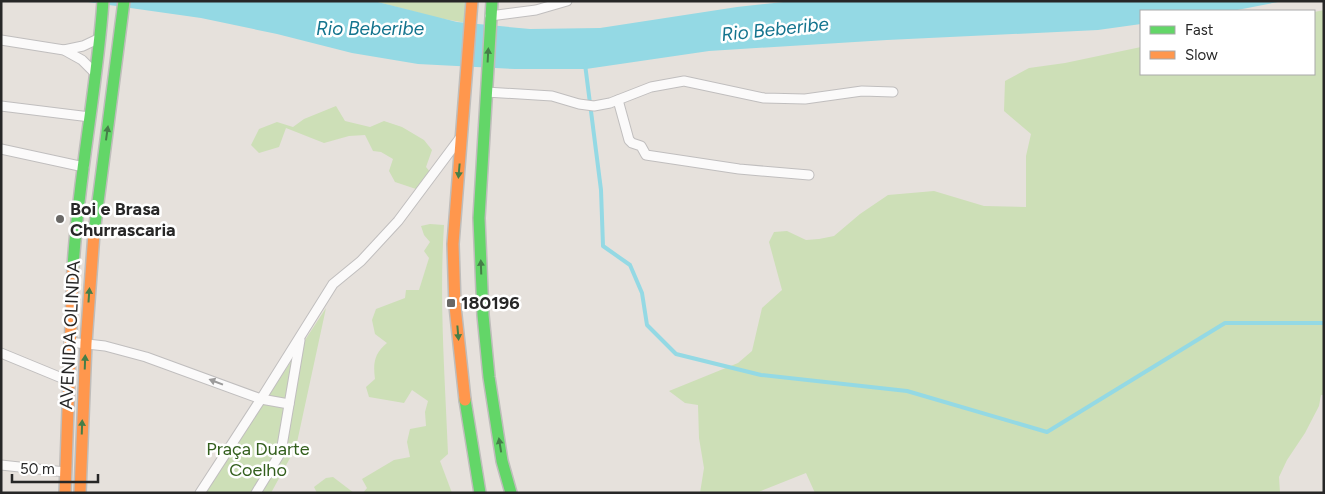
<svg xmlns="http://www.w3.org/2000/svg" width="1325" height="494" font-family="Figtree,sans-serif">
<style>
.green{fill:#cddfb7}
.water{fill:#94d9e4}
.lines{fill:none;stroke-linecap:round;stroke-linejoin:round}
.stream{stroke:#94d9e4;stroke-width:4}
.street-casing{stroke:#c0bebe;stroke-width:11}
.fast-casing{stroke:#bfbdbb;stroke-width:14}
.slow-casing{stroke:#bfbdbb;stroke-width:14}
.street{stroke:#fbfafa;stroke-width:9}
.fast{stroke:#63d668;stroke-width:11}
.slow{stroke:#ff974d;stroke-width:11}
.oneway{fill:#457e48}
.oneway2{fill:#9c9b9b}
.poi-dot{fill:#6a6866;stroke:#fff;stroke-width:2}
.labels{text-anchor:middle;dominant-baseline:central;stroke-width:5;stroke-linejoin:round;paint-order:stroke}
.poi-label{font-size:18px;font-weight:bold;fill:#272727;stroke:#fff;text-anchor:start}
.street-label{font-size:18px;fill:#272727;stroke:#fff}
.park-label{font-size:18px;fill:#335f1d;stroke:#fff}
.water-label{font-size:19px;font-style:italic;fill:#14748e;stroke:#fff}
</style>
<rect width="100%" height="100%" fill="#e6e1dc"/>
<g class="green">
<polygon points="374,1 468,1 467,23 438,18"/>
<polygon points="1324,10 1324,395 1321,395 1319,406 1305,433 1287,460 1279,477 1280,493 815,493 806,473 756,493 700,493 704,468 699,438 698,405 685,403 669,391 738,363 752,351 762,308 782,290 769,242 774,232 787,231 806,240 819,239 834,236 860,214 888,195 934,191 984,206 1026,207 1026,156 1031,134 1004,111 1005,81 1029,68 1065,63 1141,47 1141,74 1314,74 1314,12"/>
<polygon points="336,106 345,121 370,127 384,121 402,127 424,140 432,150 426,167 431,173 419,190 395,182 389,171 393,159 381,152 373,151 365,135 349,136 324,143 286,128 279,147 259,153 251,145 259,129 277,122 293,127 304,119"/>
<path d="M 430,224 L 444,225 C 439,301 445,378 448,454 L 440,461 L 452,493 L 363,493 L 367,488 L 362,479 L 394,460 L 410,457 L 407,442 L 410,429 L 426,426 L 425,412 L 428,401 L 412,390 L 404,403 L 369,397 L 366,387 L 375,379 C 373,363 374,354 387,343 L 375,334 L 372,320 L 376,309 L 405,298 L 406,290 L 419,290 L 429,258 L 424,251 L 430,242 L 424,235 L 421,226 Z"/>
<polygon points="326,308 296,447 271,493 262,493 257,491 255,493 205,493"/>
<polygon points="333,477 354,493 317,493 314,487 326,478"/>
</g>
<polygon class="water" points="81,1 374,1 457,22 530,29 600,28 737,7 793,1 1283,1 1232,11 1141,11 1141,24 1098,30 887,40 709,51 586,69 515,69 418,64 352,53 277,34 201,18"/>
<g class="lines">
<polyline class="stream" points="585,64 601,190 603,246 630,265 642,293 647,325 676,354 761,375 907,391 1047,432 1225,323 1324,323"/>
<defs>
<g id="street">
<polyline points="490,16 536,10 567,1"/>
<polyline points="1,40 64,50 82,60 96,74"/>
<polyline points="64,50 83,46 100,38"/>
<polyline points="486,92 552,96 579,104 594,106 610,103 651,87 684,81 764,98 805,99 862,91 893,92"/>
<polyline points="618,100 629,140 632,143 641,146 646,155 739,169 809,175"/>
<polyline points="1,106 90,117"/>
<polyline points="1,149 84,167"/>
<polyline points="69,342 105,346 146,357 261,399 289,404"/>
<polyline points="1,353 69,381"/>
<polyline points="1,465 65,472"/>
<polyline points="200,493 261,399 333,284 361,261 398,221 460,138"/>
<polyline points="256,493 281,452 300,340"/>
</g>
<g id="fast">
<polyline points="492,1 479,218 483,315 489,377 502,461 511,493"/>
<polyline points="94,233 124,1"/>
<path d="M 73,268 C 78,178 97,90 103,1"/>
<polyline points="465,400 480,493"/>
</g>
<g id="slow">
<polyline points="465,400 455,306 453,244 472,1"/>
<polyline points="65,493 73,268"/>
<polyline points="80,493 86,343 94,233"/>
</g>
</defs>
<use href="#street" class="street-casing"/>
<use href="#fast" class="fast-casing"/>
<use href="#slow" class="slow-casing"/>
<use href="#street" class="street"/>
<use href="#fast" class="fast"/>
<use href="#slow" class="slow"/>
</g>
<defs><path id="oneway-solid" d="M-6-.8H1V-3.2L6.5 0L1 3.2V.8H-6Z" transform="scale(1.25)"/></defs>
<g class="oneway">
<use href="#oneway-solid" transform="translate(488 55) rotate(-87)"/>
<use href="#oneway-solid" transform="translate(107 133) rotate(-82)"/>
<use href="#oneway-solid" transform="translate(459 171) rotate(95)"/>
<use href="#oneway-solid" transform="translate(481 267) rotate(-92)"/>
<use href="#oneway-solid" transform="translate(89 295) rotate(-86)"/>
<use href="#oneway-solid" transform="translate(458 333) rotate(85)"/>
<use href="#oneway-solid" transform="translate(85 362) rotate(-88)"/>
<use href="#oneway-solid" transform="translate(82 427) rotate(-88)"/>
<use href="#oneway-solid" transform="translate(500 445) rotate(-99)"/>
</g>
<use class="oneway2" href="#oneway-solid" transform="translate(216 382) rotate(-159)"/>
<g class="poi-dot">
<circle cx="60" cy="219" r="5"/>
<rect x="446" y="298" width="10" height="10" rx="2.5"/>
</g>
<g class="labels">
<g class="poi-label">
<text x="70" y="209">Boi e Brasa<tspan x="70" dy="21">Churrascaria</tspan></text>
<text x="461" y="303">180196</text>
</g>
<g class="street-label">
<text transform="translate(70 335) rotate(-87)">AVENIDA OLINDA</text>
</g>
<g class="park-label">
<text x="258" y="449">Praça Duarte<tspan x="258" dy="21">Coelho</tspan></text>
</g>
<g class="water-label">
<text x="370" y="28">Rio Beberibe</text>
<text transform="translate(775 29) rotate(-6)">Rio Beberibe</text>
</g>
</g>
<rect width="1325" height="494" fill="none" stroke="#272727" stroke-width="5"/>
<rect x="1140" y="10" width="175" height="65" fill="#ffffff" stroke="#a9a9a9"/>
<rect x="1150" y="26" width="25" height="8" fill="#63d668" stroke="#a9a9a9"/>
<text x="1185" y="35" font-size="15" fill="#272727">Fast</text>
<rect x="1150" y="51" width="25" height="8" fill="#ff974d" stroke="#a9a9a9"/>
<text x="1185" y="60" font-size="15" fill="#272727">Slow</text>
<path d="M12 474v8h86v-8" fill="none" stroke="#272727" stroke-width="2.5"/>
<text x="20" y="474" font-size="15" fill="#272727" stroke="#ffffff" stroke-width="4" paint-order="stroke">50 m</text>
</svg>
